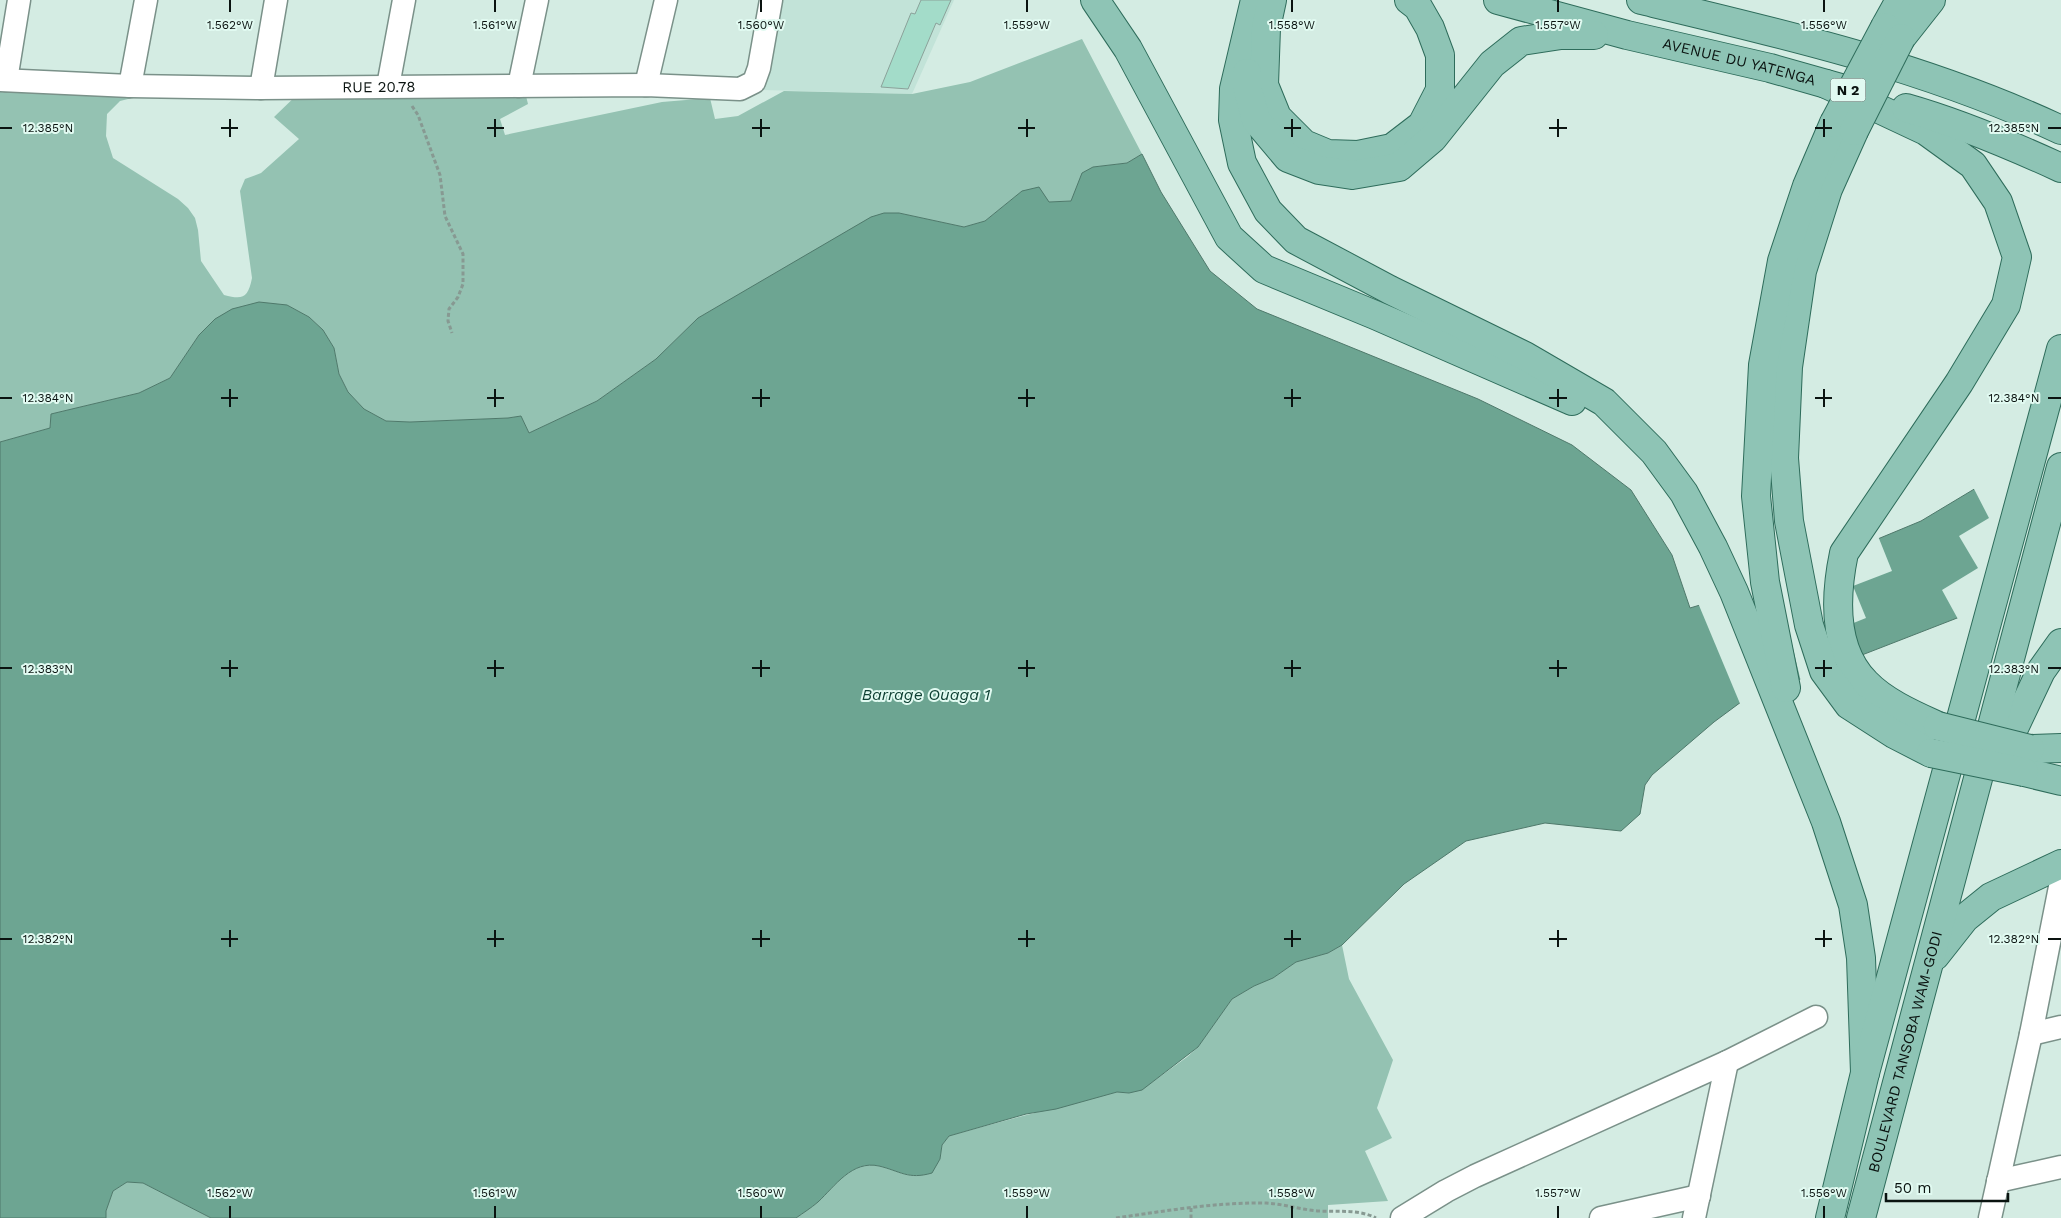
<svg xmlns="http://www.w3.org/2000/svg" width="2061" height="1218" font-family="'Work Sans',sans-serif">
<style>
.built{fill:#c2e3d8}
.green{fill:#94c2b2}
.water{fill:#6da592;stroke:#4f796b}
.pier{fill:#d4ece3}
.building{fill:#a3dcc9;stroke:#8ba29a}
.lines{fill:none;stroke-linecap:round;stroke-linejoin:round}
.minor-casing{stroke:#7a9189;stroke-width:25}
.major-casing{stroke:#2e6c5b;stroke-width:30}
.path{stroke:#879992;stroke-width:3;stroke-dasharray:4 2.5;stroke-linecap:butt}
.minor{stroke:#fff;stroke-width:22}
.major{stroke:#8ec4b5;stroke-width:28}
.major-bridge-casing{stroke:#2e6c5b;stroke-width:30;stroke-linecap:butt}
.major-bridge{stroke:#8ec4b5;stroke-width:28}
.ticks{fill:none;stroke:#0a1310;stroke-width:2}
.labels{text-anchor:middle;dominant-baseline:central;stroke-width:4;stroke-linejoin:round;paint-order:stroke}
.shield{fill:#e1faf1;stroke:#4a5854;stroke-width:1}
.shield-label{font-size:14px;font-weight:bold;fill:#0a1310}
.street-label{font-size:15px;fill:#0a1310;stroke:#e1faf1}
.water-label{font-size:16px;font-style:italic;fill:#0e4033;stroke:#e1faf1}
.ticks-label{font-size:12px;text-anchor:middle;fill:#0a1310;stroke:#e1faf1;stroke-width:4;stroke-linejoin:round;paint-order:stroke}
</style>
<rect width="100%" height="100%" fill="#d4ece3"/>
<polygon class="built" points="777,0 954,0 912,94 763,90"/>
<g class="green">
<path d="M 1082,39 L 1142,154 L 1127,163 L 1093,167 L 1071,201 L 1049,202 L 1022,191 L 985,221 L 964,227 L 899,213 L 757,285 L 698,318 L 656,359 L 597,401 L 529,433 L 521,416 L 508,418 L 410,422 L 386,421 L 364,409 L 348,392 L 339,374 L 334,348 L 323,330 L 309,317 L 287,305 L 199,335 L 170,378 L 139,393 L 51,414 L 50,428 L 0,442 L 0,85 L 128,92 L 132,98 L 120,101 L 107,114 L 106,136 L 113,158 L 178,199 L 188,208 L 195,218 L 198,230 L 201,261 L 224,295 C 243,300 248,298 252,278 L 240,191 L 245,179 L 261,173 L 299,139 L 274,117 L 302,90 L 525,92 L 528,104 L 500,119 L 505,135 L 662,102 L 710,98 L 715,119 L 738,116 L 784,91 L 912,94 L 970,82 Z"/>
<path d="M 1342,945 L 1349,979 L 1393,1060 L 1377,1108 L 1392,1138 L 1365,1151 L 1388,1201 L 1328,1205 L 1328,1218 L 796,1218 C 803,1213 811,1208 818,1202 C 835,1186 851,1160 879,1166 C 900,1171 908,1180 931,1173 L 940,1159 L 942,1145 L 949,1136 C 1005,1120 1061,1106 1117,1092 L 1129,1093 L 1151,1083 L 1187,1057 L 1198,1047 L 1232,999 L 1254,986 L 1273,978 L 1296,962 L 1328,953 Z"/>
<polygon points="127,1182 143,1183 211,1218 106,1218 106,1211 113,1191"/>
</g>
<path class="water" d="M 1142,154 L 1161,192 L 1210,271 L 1257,309 L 1478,399 L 1572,445 L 1631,490 L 1672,555 L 1690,608 L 1720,599 L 1820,563 L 1921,521 L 2061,437 L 1970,613 L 1741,702 L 1714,722 L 1652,775 L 1645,785 L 1640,814 L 1621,831 L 1545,823 L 1466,841 L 1404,884 L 1342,945 L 1328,953 L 1296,962 L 1273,978 L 1254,986 L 1232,999 L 1198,1047 L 1142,1090 L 1129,1093 L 1117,1092 L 1056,1109 L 1026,1114 L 949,1136 L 942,1145 L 940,1159 L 932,1173 C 908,1180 900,1171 879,1166 C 852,1160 835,1186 818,1202 C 811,1208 803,1213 796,1218 L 211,1218 L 143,1183 L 127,1182 L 113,1191 L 106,1211 L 106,1218 L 0,1218 L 0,442 L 50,428 L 51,414 L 139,393 L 170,378 L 199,335 L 215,319 L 232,309 L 259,302 L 287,305 L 309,317 L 323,330 L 334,348 L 339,374 L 348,392 L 364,409 L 386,421 L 410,422 L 508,418 L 521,416 L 529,433 L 597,401 L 656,359 L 698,318 L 871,217 L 884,213 L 899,213 L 964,227 L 985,221 L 1022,191 L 1039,187 L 1049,202 L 1071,201 L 1082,173 L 1093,167 L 1127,163 Z"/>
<g class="pier">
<polygon points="2061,435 2061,562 1972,616 1959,621 1942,590 1978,568 1959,536 1989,518 1973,487"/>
<polygon points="1878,536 1892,571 1853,586 1866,618 1846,626 1859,659 1801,682 1776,577"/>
<polygon points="1771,578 1792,685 1741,706 1698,603"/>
</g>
<polygon class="building" points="921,0 951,0 940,25 936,23 908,89 881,87 911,13 915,14"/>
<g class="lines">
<defs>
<g id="minor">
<path id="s1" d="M 0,80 L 130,86 L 261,88 L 646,85 L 740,89 L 754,82 L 759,68 L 771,0"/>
<polyline points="6,80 19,0"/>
<polyline points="646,85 666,0"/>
<polyline points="130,86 146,0"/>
<polyline points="388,86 404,0"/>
<polyline points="519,86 537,0"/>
<polyline points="261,88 276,0"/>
<polyline points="2031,1034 2061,1027"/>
<polyline points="1998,1181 2061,1167"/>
<polyline points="1402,1218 1446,1191 1475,1176 1727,1062 1816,1017"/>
<polyline points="1601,1218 1699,1196"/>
<polyline points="1694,1218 1727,1062"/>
<polyline points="1990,1218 2031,1034 2061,882"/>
</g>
<g id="major">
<polyline points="1095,0 1128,49 1229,237 1264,269 1375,315 1572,401"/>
<polyline points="1255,0 1234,89 1233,120 1242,163 1268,211 1296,240 1390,290 1525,356 1604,402 1654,452 1684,493 1713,547 1734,592 1826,822 1853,905 1861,958 1865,1073"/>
<polyline points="1272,0 1266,28 1264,85 1277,117 1304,144 1328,154 1358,155 1392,148 1422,125 1440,90 1440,55 1430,28 1418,7 1409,0"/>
<path id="s2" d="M 1498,0 L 1627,35 L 1770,68 L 1844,89"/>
<path d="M 1641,0 C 1784,34 1927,67 2061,130"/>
<polyline points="1885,27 1900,0"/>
<polyline points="1901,38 1931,0"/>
<polyline points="1247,73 1247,87 1256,120 1288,158 1319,170 1352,175 1399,167 1433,138 1492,64 1521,41 1561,35 1594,35"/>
<path d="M 1826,84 L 1926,131 L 1973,165 L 1998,202 L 2017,257 L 2006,305 L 1959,383 L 1844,553 C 1835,596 1832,649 1866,683 C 1884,702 1914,715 1938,726"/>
<path d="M 1906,108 C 1959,123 2011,145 2061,168"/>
<polyline points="1854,131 1828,189 1802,271 1788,367 1784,458 1789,521 1809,625 1824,671 1849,705 1894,734 1931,753"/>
<polyline points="1786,688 1765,582 1756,496 1763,365 1782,261 1807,186 1834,123"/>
<polyline points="2030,749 2061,748"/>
<polyline points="1997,764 2041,671 2061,643"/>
<polyline points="2024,772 2061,781"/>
<polyline points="1935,956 1965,918 1991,897 2061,864"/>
<polyline points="1830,1218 1865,1073 2061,349"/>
<path id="s3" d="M 1861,1218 L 2061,467"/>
</g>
</defs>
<use href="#minor" class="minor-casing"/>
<use href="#major" class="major-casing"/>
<g class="path">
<polyline points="412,106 418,115 440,175 445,216 463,254 463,284 458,297 449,309 448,321 452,333"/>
<polyline points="1191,1208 1191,1218"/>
<path d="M 1116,1218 C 1165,1211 1217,1202 1266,1203 C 1284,1204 1302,1210 1319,1211 C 1339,1212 1358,1209 1376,1218"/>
</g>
<use href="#minor" class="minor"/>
<use href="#major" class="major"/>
<defs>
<g id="major-bridge">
<polyline points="1834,123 1885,27"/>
<polyline points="1854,131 1901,38"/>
<polyline points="1938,726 2030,749"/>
<polyline points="1931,753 2024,772"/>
</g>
</defs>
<use href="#major-bridge" class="major-bridge-casing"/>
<use href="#major-bridge" class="major-bridge"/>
</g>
<path class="ticks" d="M 230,0 L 230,12M 495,0 L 495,12M 761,0 L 761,12M 1027,0 L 1027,12M 1292,0 L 1292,12M 1558,0 L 1558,12M 1824,0 L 1824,12M 230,119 L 230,137M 495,119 L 495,137M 761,119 L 761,137M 1027,119 L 1027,137M 1292,119 L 1292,137M 1558,119 L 1558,137M 1824,119 L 1824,137M 0,128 L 12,128M 221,128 L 238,128M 487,128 L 504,128M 752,128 L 770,128M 1018,128 L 1035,128M 1284,128 L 1301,128M 1549,128 L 1567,128M 1815,128 L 1832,128M 2048,128 L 2061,128M 230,389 L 230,407M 495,389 L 495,407M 761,389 L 761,407M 1027,389 L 1027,407M 1292,389 L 1292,407M 1558,389 L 1558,407M 1824,389 L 1824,407M 0,398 L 12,398M 221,398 L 238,398M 487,398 L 504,398M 752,398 L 770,398M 1018,398 L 1035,398M 1284,398 L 1301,398M 1549,398 L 1567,398M 1815,398 L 1832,398M 2048,398 L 2061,398M 230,660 L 230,677M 495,660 L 495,677M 761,660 L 761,677M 1027,660 L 1027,677M 1292,660 L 1292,677M 1558,660 L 1558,677M 1824,660 L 1824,677M 0,668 L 12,668M 221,668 L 238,668M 487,668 L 504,668M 752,668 L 770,668M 1018,668 L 1035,668M 1284,668 L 1301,668M 1549,668 L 1567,668M 1815,668 L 1832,668M 2048,668 L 2061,668M 230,930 L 230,947M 495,930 L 495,947M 761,930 L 761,947M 1027,930 L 1027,947M 1292,930 L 1292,947M 1558,930 L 1558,947M 1824,930 L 1824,947M 0,939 L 12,939M 221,939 L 238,939M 487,939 L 504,939M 752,939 L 770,939M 1018,939 L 1035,939M 1284,939 L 1301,939M 1549,939 L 1567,939M 1815,939 L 1832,939M 2048,939 L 2061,939M 230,1206 L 230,1218M 495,1206 L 495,1218M 761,1206 L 761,1218M 1027,1206 L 1027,1218M 1292,1206 L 1292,1218M 1558,1206 L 1558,1218M 1824,1206 L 1824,1218"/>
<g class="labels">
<rect class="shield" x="1830.5" y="78.5" width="35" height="23" rx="4"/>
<g class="shield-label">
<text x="1848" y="90">N 2</text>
</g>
<g class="street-label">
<text stroke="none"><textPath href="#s2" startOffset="249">AVENUE DU YATENGA</textPath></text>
<text stroke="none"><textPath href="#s1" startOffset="379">RUE 20.78</textPath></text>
<text stroke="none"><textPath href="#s3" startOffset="172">BOULEVARD TANSOBA WAM-GODI</textPath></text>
</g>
<g class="water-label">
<text x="926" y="694">Barrage Ouaga 1</text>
</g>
</g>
<g class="ticks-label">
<text x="230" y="29">1.562°W</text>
<text x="495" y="29">1.561°W</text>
<text x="761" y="29">1.560°W</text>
<text x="1027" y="29">1.559°W</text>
<text x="1292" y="29">1.558°W</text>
<text x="1558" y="29">1.557°W</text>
<text x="1824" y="29">1.556°W</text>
<text x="48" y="132">12.385°N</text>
<text x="2014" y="132">12.385°N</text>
<text x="48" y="402">12.384°N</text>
<text x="2014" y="402">12.384°N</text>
<text x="48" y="673">12.383°N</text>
<text x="2014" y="673">12.383°N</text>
<text x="48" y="943">12.382°N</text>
<text x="2014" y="943">12.382°N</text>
<text x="230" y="1197">1.562°W</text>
<text x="495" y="1197">1.561°W</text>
<text x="761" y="1197">1.560°W</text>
<text x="1027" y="1197">1.559°W</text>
<text x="1292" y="1197">1.558°W</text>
<text x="1558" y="1197">1.557°W</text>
<text x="1824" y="1197">1.556°W</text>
</g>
<path d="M1886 1193v8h122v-8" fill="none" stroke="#0a1310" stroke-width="2.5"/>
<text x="1894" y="1193" font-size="15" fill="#0a1310" stroke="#e1faf1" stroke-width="4" paint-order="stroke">50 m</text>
</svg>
